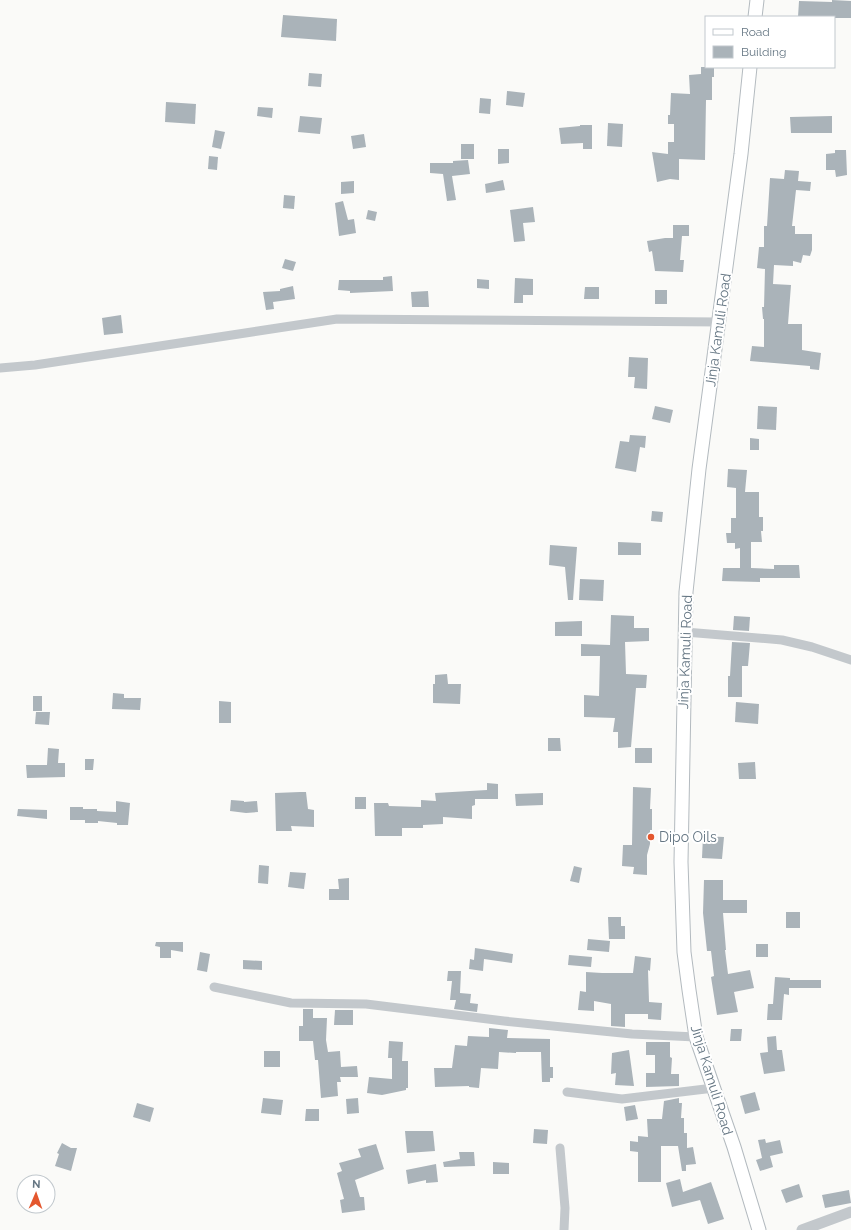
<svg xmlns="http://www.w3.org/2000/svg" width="851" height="1230" font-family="Raleway,sans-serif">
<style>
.building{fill:#aab3b9}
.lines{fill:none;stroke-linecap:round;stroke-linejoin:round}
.secondary-casing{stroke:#b3babf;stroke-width:15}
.minor{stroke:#c3c8cc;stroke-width:9}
.tertiary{stroke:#c3c8cc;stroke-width:11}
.secondary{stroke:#fff;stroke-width:13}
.poi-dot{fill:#e4572e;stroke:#fff;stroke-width:1.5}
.labels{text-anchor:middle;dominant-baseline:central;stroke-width:4;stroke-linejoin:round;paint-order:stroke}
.street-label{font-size:14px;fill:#657683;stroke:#fff}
.poi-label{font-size:14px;fill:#657683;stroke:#fff;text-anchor:start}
</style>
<rect width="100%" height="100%" fill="#fafaf8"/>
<g class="building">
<polygon points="832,0 851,1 851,18 834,18 834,17 798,17 799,1 832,2"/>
<polygon points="283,15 337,19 336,41 281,37"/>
<polygon points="701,67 714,67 714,77 712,77 712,100 706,100 705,160 679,159 679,180 670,179 657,182 652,152 668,154 668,142 674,142 674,124 668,124 668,115 670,115 671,93 690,94 689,75 701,74"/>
<polygon points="309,73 322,74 321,87 308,86"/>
<polygon points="507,91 525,93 523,107 506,105"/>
<polygon points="480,98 491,99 490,114 479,113"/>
<polygon points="166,102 196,104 195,124 165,122"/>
<polygon points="258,107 273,108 272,118 257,116"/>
<polygon points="300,116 322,118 320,134 298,132"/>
<polygon points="832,116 832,133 791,133 790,117"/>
<polygon points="608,123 623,124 622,147 607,146"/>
<polygon points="580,125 592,125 592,149 583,149 583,143 561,144 559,128 580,126"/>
<polygon points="215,130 225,132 221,149 212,147"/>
<polygon points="364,134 366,147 353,149 351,136"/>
<rect x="461" y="144" width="13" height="15"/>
<polygon points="498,149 509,149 509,163 498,164"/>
<polygon points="835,150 846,150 847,175 836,177 835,170 826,170 826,154 835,153"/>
<polygon points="209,156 218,157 217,170 208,169"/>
<polygon points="468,160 470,174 452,176 456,200 447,201 443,174 430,173 430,163 453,163 453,161"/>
<polygon points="785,170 799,171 798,181 811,182 810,191 796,190 792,226 795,226 795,234 812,234 812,250 810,256 803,255 801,263 793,261 793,266 774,265 773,284 791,285 788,324 802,324 802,350 821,353 819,370 810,369 810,366 750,361 752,346 764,347 764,319 763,319 762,307 764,307 765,269 757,268 759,247 764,247 764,226 767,226 770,178 784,179"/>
<polygon points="503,180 505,190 486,193 485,184"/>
<polygon points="354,181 354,193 341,194 341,182"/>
<polygon points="284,195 295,196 294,209 283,208"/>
<polygon points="343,201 348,220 354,219 356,233 339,236 335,203"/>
<polygon points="533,207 535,222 523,223 525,241 514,242 510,210"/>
<polygon points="368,210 377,212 375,221 366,219"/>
<polygon points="673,225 689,225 689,236 682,236 680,260 684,260 683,272 655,271 652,251 649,252 647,241 665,238 673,238"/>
<polygon points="285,259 296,262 293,271 282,268"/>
<polygon points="392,276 393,291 350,293 350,291 338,290 339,280 383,280 383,277"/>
<polygon points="515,278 533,279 533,295 523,295 523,303 514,303"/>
<polygon points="477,279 489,280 489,289 477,288"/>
<polygon points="293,286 295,299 273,302 274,309 266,310 263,292 280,291 280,289"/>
<polygon points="585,287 599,287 599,299 584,299"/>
<rect x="655" y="290" width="12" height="14"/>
<polygon points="428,291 429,307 412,307 411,292"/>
<polygon points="121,315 123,333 104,335 102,318"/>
<polygon points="629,357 648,358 647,389 634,388 635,377 628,377"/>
<polygon points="655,406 673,410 670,423 652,419"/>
<polygon points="758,406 777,407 776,430 757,429"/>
<polygon points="630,435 646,436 645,448 640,447 636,472 615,468 620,441 629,442"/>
<polygon points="750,438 759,439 759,450 750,450"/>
<polygon points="728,469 747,470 745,492 759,492 759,517 763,517 763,531 761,531 762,542 751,542 751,568 774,569 774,565 799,565 800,578 760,578 760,582 722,581 723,568 740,568 740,548 735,549 735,543 727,543 726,533 731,533 731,518 736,518 736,488 727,487"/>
<polygon points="652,511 663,512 662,522 651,521"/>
<polygon points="618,542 641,543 641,555 618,555"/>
<polygon points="550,545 577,547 573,600 568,600 565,567 549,565"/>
<polygon points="580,579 604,580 603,601 579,600"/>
<polygon points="611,615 634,616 634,628 649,628 649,641 625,642 626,674 647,675 646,688 636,688 631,747 618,748 618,732 613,732 615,718 584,717 584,695 599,696 600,656 581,656 581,644 610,645"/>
<polygon points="734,616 750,617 749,631 733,630"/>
<polygon points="582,621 582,636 555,636 555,622"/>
<polygon points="732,642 750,643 748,666 742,666 742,697 728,697 728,676 730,676"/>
<polygon points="447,674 448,684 461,684 460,704 433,703 433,684 435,684 435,675"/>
<polygon points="113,693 124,694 124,698 141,698 140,710 112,709"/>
<rect x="33" y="696" width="9" height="15"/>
<polygon points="219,701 231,702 231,723 219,723"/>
<polygon points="736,702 759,704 758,724 735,722"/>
<polygon points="36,712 50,712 49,725 35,724"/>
<polygon points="548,738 560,738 561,751 548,751"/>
<polygon points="48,748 59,749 58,763 65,763 65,777 27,778 26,765 47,765"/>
<rect x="635" y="748" width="17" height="15"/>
<polygon points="85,759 94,759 93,770 85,770"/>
<polygon points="755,762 756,779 739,779 738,763"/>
<polygon points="487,783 498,784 498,799 475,799 475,805 472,806 472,819 443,817 443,824 423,825 423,828 402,828 402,836 375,836 374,803 388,803 389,806 421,807 421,800 436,801 435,793 487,790"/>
<polygon points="633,787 651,788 650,809 652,809 652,830 650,830 650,844 647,855 647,875 633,874 634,867 622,866 623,845 632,845"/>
<polygon points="300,792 306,792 308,809 314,810 314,827 291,826 292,831 276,831 275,793"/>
<polygon points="543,793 543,805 516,806 515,794"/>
<rect x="355" y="797" width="11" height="12"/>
<polygon points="231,800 244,801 244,802 257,801 258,812 246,813 230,811"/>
<polygon points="116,801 130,803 128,825 117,825 117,823 98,821 98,823 85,823 85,820 70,820 70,807 83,807 83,809 97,809 97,811 116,812"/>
<polygon points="18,809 47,810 47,819 17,816"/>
<polygon points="703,836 724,837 722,859 702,858"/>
<polygon points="259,865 269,866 268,884 258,883"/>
<polygon points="574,866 582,868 579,883 570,881"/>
<polygon points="290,872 306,873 304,889 288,887"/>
<polygon points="349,878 349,900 329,900 329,889 339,889 338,879"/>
<polygon points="704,880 723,880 723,900 747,900 747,913 723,913 726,950 725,950 728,974 750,970 754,988 734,992 738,1012 717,1015 711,977 714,976 711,951 707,951 703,913"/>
<rect x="786" y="912" width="14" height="16"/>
<polygon points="608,917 621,917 621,926 625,926 625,939 609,939"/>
<polygon points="588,939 610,941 609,952 587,950"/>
<polygon points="156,942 183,942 183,952 171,950 171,958 160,958 160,947 155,946"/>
<rect x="756" y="944" width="12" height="13"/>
<polygon points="475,948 513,954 512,963 484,959 483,971 469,969 470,959 474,960"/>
<polygon points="200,952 210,954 207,972 197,970"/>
<polygon points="569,955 592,957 591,967 568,965"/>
<polygon points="635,956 651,958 650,971 648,970 649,1002 662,1003 661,1020 648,1019 648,1014 625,1014 625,1027 611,1026 611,1004 594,1001 594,1011 578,1010 580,991 586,992 586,972 602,973 633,973"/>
<polygon points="243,960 262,961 262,970 243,969"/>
<polygon points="448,971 461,971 460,993 471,994 470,1003 478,1004 477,1012 454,1009 456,1000 450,1000 452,981 447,981"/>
<polygon points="775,977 790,978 790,980 821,980 821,988 789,988 789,995 784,994 782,1020 767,1020 768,1004 773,1004"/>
<polygon points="303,1009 313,1009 313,1018 327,1018 326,1040 328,1052 340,1051 341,1067 357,1066 358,1077 340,1077 341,1082 337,1082 338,1096 321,1098 318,1060 315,1060 313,1041 299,1041 299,1026 303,1026"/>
<polygon points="335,1010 353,1010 353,1025 334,1025"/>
<polygon points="489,1028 508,1030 507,1038 550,1039 550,1067 553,1067 553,1078 550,1078 550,1082 542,1082 541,1052 516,1052 516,1053 499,1052 498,1069 481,1068 479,1088 469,1087 469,1086 435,1087 434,1068 452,1068 455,1045 467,1046 468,1036 489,1037"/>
<polygon points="731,1029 742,1029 741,1041 730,1041"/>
<polygon points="776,1036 777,1050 782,1050 785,1071 764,1074 760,1053 768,1052 767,1037"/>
<polygon points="389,1041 403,1042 402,1061 408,1061 408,1088 406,1088 406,1090 382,1095 367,1093 369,1077 392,1079 392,1058 388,1058"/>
<polygon points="646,1042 670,1042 670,1057 672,1058 671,1074 679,1074 679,1086 646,1087 646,1073 655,1073 655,1055 646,1055"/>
<polygon points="629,1050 634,1086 615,1085 616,1073 611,1074 612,1053"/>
<rect x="264" y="1051" width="16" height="16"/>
<polygon points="755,1092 760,1110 745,1114 740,1096"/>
<polygon points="263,1098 283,1100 281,1115 261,1113"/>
<polygon points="358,1098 359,1113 347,1114 346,1099"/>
<polygon points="679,1098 679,1103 682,1103 681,1118 684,1118 684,1133 687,1133 687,1148 693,1147 696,1164 686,1165 686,1171 682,1171 678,1146 661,1146 661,1182 638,1182 638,1152 630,1151 630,1141 638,1142 638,1136 648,1137 647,1119 662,1119 664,1101"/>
<polygon points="137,1103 154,1108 150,1122 133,1117"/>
<polygon points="635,1105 638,1119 626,1121 624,1107"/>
<polygon points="306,1109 319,1109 319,1121 305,1121"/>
<polygon points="534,1129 548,1130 547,1144 533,1143"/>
<polygon points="405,1131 433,1131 435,1151 407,1153"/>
<polygon points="765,1139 766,1143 780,1140 783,1153 770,1156 773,1167 760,1171 756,1160 762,1158 758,1140"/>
<polygon points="62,1143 71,1148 77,1148 71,1171 55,1166 59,1154 57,1153"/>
<polygon points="376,1144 384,1169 355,1180 360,1197 364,1197 365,1210 342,1213 340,1200 344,1199 337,1173 342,1171 339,1163 361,1157 358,1149"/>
<polygon points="459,1152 474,1152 475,1166 444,1167 443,1162 460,1159"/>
<polygon points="493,1162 509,1163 509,1174 493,1174"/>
<polygon points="436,1164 438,1182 426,1183 426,1180 408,1184 406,1170"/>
<polygon points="680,1179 683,1192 711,1182 724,1219 708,1224 700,1200 672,1207 666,1183"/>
<polygon points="799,1184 803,1197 786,1203 781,1190"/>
<polygon points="849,1190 851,1203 825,1208 822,1195"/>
</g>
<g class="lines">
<defs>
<g id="secondary">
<polyline points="755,17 757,0"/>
<polyline points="750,67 741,154 699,469 686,592 681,862 684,952 689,990 696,1037 734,1147 759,1230"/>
</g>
</defs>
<use href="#secondary" class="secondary-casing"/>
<g class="minor">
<polyline points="0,368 35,365 337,319 719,322"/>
<polyline points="685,632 782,640 812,647 851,660"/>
<polyline points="214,987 291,1003 366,1004 504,1021 632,1034 696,1037"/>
<polyline points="567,1092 622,1099 714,1088"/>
<polyline points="560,1148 565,1208 564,1230"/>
</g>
<polyline class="tertiary" points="802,1230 851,1212"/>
<use href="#secondary" class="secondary"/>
</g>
<circle class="poi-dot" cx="651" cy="837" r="4"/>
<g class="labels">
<g class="street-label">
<text transform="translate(718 330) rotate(-82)">Jinja Kamuli Road</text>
<text transform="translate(685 652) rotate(-88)">Jinja Kamuli Road</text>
<text transform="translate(712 1080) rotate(73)">Jinja Kamuli Road</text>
</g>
<g class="poi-label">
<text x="659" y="837">Dipo Oils</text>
</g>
</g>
<rect x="705" y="16" width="130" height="52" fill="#ffffff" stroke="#c1c8cd"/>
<rect x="713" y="29" width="20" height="6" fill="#ffffff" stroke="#c1c8cd"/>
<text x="741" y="36" font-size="12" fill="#657683">Road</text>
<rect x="713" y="46" width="20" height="12" fill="#aab3b9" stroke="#c1c8cd"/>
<text x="741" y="56" font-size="12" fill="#657683">Building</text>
<g transform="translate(36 1194) rotate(2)"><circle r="19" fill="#ffffff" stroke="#c1c8cd"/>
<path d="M0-3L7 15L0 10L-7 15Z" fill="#e4572e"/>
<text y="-6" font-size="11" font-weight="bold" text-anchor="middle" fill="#657683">N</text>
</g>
</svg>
